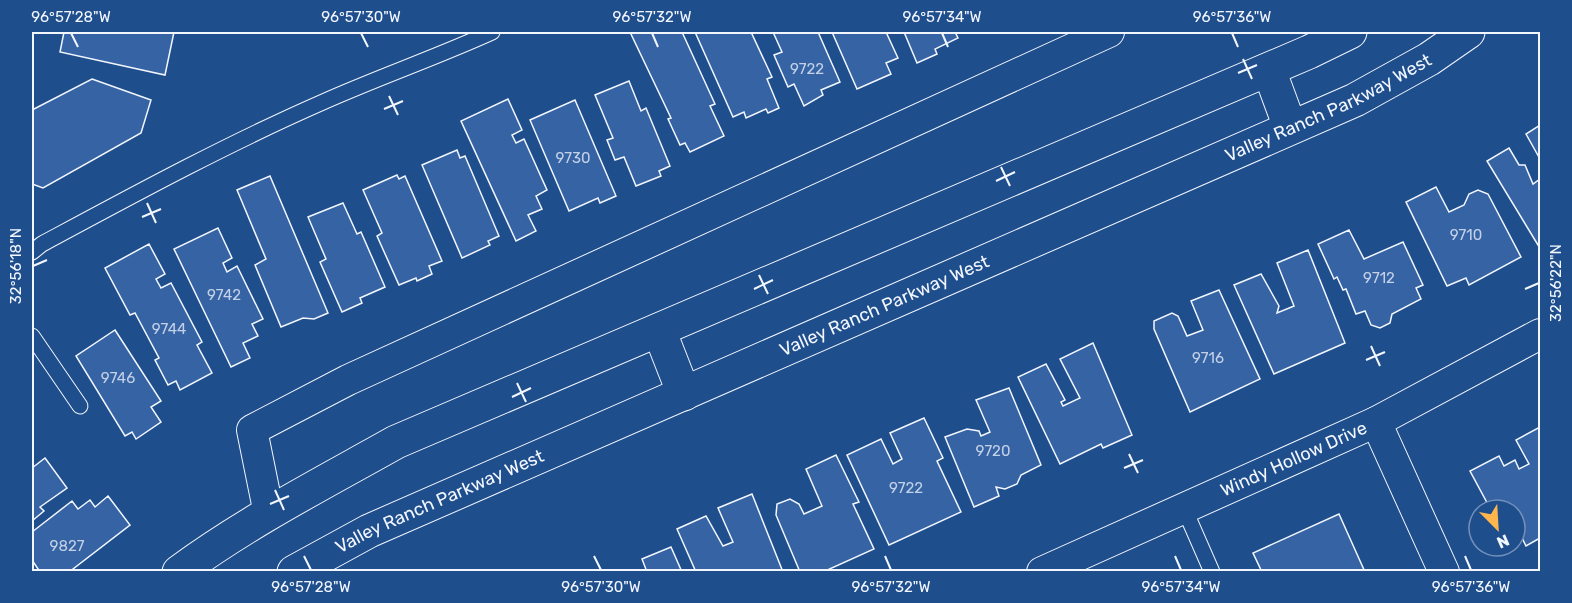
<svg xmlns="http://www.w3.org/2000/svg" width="1572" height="603" font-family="Rubik,sans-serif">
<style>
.building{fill:#3563a3;stroke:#f2f6ff;stroke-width:1.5}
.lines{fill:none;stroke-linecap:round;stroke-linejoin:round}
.service-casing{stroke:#f2f6ff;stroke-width:17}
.minor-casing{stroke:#f2f6ff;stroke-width:32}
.secondary-casing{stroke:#f2f6ff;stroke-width:35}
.service{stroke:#1f4e8c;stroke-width:15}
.minor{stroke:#1f4e8c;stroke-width:30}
.secondary{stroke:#1f4e8c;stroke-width:33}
.ticks{fill:none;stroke:#f2f6ff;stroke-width:2}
.labels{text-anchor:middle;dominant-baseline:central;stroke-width:4.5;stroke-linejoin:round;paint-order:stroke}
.number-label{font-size:15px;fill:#c3d1e8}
.street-label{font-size:18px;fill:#f2f6ff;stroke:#1f4e8c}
.neatline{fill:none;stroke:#f2f6ff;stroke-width:2}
.ticks-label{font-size:15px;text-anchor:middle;fill:#f2f6ff}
</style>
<rect width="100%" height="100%" fill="#1f4e8c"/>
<g class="building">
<polygon points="64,32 174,32 165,75 60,52"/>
<polygon points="630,32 682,32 715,104 710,106 724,136 690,152 685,143 680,145 668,119 671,118"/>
<polygon points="695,32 751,32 772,77 767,79 779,108 768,113 766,109 746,118 744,112 733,117"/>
<polygon points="773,32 818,32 840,82 821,90 823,95 804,106 794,84 788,87 774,55 782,52"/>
<polygon points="832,32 886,32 898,58 886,63 891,74 857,89"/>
<polygon points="904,32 955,32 958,38 935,49 937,54 917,63"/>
<polygon points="92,79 151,100 141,133 43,188 32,184 32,110"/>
<polygon points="629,81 641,111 646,108 670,166 659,171 661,176 636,186 624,157 615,160 607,140 613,138 595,95"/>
<polygon points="508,99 522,130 512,135 516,143 524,139 547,190 536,196 542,209 528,215 536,231 516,241 461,121"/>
<polygon points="575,100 616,196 600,203 598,198 569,211 530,120"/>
<polygon points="1540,125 1540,159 1526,134"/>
<polygon points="1509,148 1519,165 1525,165 1533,184 1540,179 1540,243 1538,245 1487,161"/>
<polygon points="457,150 460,158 465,156 499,236 488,241 490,245 462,258 422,165"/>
<polygon points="397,175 399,179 405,176 442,261 429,266 432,274 417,281 416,278 399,285 377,236 382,233 363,190"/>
<polygon points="270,176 328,313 314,319 303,318 281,327 255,265 266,259 237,190"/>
<polygon points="1436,187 1449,212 1464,205 1469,194 1478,190 1488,194 1521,257 1469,285 1466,278 1447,286 1406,202"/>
<polygon points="343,203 357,234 361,232 385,287 360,298 362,303 342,312 320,262 326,259 308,217"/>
<polygon points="218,228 232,258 223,263 227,272 237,266 263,319 252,324 258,336 243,343 250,358 231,367 174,249"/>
<polygon points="1349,230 1364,259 1403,242 1423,285 1416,288 1421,299 1392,314 1390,323 1380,328 1371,325 1365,311 1356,314 1346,289 1343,290 1337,277 1334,279 1318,244"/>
<polygon points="149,244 165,274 156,279 161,288 171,283 202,342 197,345 212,373 180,390 176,381 168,385 155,360 159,358 135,313 130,315 105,268"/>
<polygon points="1308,250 1345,343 1274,374 1234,285 1261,274 1279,306 1277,313 1294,306 1277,263"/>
<polygon points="1219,290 1260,379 1190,412 1154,329 1154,321 1172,313 1178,316 1187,336 1203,330 1191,301"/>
<polygon points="115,330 161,401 151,407 161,422 136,439 132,432 125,436 76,356"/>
<polygon points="1093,343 1132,435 1103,448 1101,444 1060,464 1018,377 1046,364 1065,400 1061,402 1063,406 1080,398 1060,359"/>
<polygon points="1009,388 1041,465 1021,475 1017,484 1005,489 996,487 999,496 974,507 945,437 967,429 979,431 981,436 990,432 976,400"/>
<polygon points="924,418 943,458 937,461 961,512 889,545 847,455 881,439 893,464 902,459 890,433"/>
<polygon points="1540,427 1540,538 1526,546 1522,538 1515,542 1515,510 1491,510 1470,471 1499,456 1504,466 1515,460 1519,469 1529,464 1516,440"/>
<polygon points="836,455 859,502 853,504 874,549 823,572 800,572 776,515 777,504 790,499 799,504 804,514 822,506 806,469"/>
<polygon points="45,458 67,488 40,507 44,511 32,521 32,468"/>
<polygon points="752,494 783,572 696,572 677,529 706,516 723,546 733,542 718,508"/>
<polygon points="108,496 130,525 69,572 40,572 32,560 32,532 72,501 78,509 90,500 95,507"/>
<polygon points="1339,514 1365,572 1262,572 1253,553"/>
<polygon points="671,547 682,572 647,572 642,559"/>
</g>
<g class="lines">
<defs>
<g id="service">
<path d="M 32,252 L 42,244 C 135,194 227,144 323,102 C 379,77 437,57 492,32"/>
<polyline points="32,336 80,406"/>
<polyline points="1184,508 1212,572"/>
</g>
<g id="minor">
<polyline points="1376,422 1444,572"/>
<polyline points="269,514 252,430 348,380 1109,32"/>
<path id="s1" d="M 1042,572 L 1376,422 L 1540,334"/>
</g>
<g id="secondary">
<polyline points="1269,70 1290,127"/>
<polyline points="659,330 684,394"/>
<path d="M 179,572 C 247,522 323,483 396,442 L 1309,52 L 1350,32"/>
<path id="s2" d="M 294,572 L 369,531 L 1355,100 L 1429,59 L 1468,32"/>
</g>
</defs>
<use href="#service" class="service-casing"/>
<use href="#minor" class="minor-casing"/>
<use href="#secondary" class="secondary-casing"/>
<use href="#service" class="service"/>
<use href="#minor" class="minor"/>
<use href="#secondary" class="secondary"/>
</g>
<path class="ticks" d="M 71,33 L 78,47M 361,33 L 368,47M 652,33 L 658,47M 942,33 L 948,47M 1232,33 L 1238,47M 1243,59 L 1252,79M 1238,73 L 1257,65M 389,96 L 398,115M 384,109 L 403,101M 1001,167 L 1010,186M 996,181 L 1015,172M 147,203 L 156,223M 142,217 L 161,209M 33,266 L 47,260M 759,275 L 768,294M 754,289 L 773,280M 1525,289 L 1539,283M 1371,346 L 1380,366M 1366,360 L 1385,352M 517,383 L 526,402M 512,397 L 531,388M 1129,454 L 1138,473M 1124,468 L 1143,460M 275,490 L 284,510M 270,504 L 289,496M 304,556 L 311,570M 594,556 L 601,570M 885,556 L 891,570M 1175,556 L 1181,570M 1465,556 L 1471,570"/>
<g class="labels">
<g class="number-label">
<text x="807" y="69">9722</text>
<text x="573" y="158">9730</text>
<text x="1466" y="235">9710</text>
<text x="1379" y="278">9712</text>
<text x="224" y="295">9742</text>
<text x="169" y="329">9744</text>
<text x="1208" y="358">9716</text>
<text x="118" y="378">9746</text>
<text x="993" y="451">9720</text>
<text x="906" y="488">9722</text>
<text x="67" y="546">9827</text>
</g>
<g class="street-label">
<text stroke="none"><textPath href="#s2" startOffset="1134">Valley Ranch Parkway West</textPath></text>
<text stroke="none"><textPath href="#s2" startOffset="648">Valley Ranch Parkway West</textPath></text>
<text stroke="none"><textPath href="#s1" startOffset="276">Windy Hollow Drive</textPath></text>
<text stroke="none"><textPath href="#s2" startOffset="162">Valley Ranch Parkway West</textPath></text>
</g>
</g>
<rect width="1572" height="603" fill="none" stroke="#1f4e8c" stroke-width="66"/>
<g transform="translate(1497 528) rotate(156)"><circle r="28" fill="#1f4e8c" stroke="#7391ba" stroke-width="1.5"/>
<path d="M0-4.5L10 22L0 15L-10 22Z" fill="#ffb74d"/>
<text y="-9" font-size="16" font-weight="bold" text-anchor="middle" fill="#f2f6ff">N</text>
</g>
<rect x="33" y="33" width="1506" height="537" class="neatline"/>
<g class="ticks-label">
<text x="71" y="22">96°57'28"W</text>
<text x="361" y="22">96°57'30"W</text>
<text x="652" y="22">96°57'32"W</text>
<text x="942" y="22">96°57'34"W</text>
<text x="1232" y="22">96°57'36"W</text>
<text transform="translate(16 266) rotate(-90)" y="5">32°56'18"N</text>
<text transform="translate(1556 283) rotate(-90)" y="5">32°56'22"N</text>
<text x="311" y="592">96°57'28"W</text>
<text x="601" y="592">96°57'30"W</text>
<text x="891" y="592">96°57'32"W</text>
<text x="1181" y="592">96°57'34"W</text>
<text x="1471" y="592">96°57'36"W</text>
</g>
</svg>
